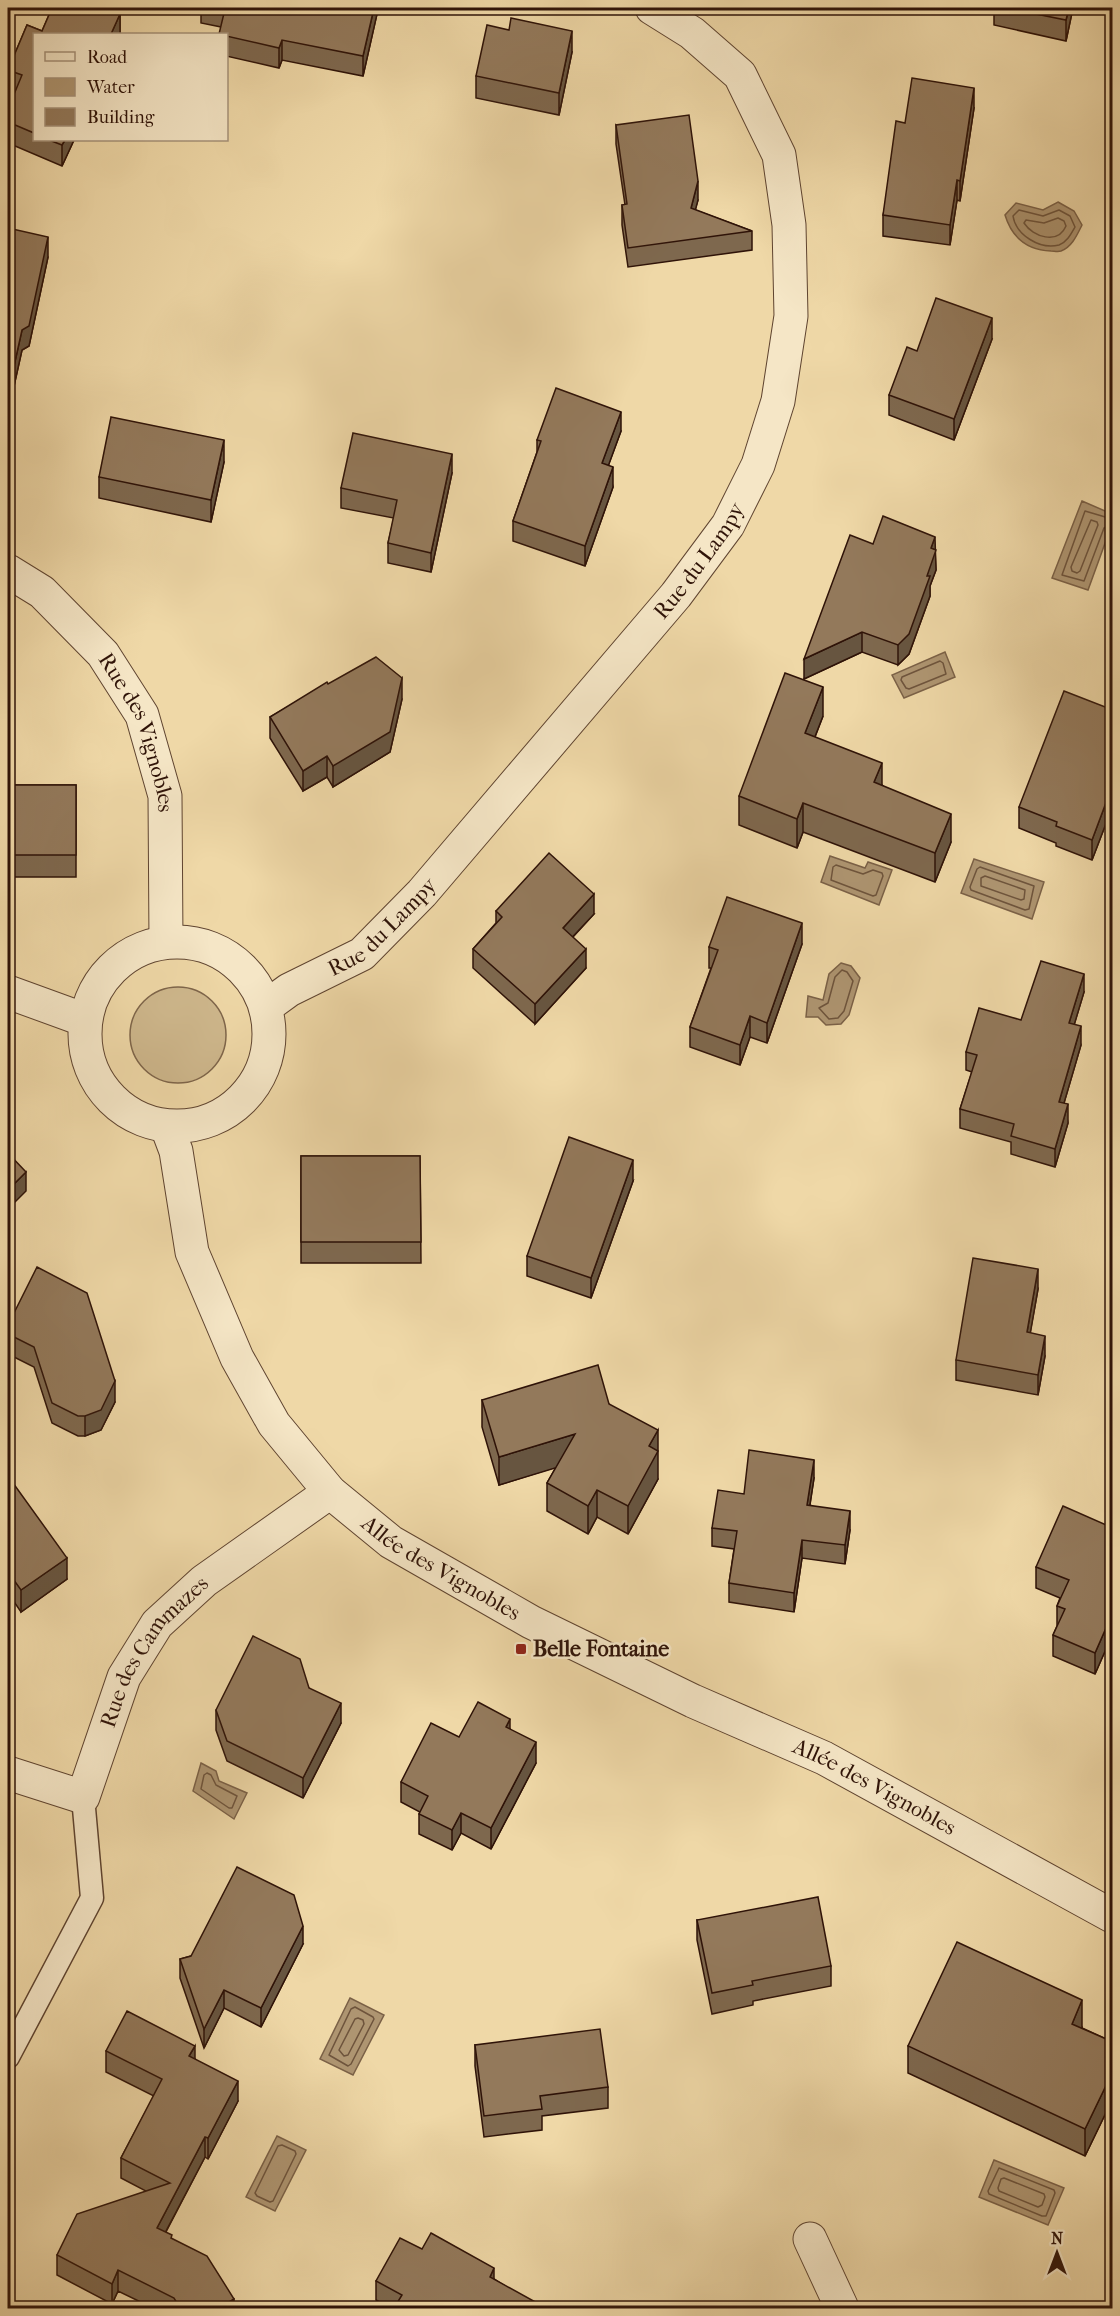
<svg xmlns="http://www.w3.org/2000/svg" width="1120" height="2316" font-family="'IM FELL French Canon',serif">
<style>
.green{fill:#ceb78c;stroke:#7e654a;stroke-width:1.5}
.water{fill:#ae9571;stroke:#7b6147;stroke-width:1.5}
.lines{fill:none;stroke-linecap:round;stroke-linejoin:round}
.shore{stroke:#6e543c;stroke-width:1.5}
.service-casing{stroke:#5f4430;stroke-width:25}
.minor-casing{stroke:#5f4430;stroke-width:35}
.service{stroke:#f5e6c6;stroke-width:22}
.minor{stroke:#f5e6c6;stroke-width:33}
.wall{fill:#7e684e;stroke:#2f1308;stroke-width:1.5}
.shaded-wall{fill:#675540;stroke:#2f1308;stroke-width:1.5}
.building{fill:#93795b;stroke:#2f1308;stroke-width:1.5}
.poi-dot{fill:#8f2418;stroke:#f5e6c6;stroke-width:2}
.labels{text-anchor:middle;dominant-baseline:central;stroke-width:5;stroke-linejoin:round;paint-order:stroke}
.street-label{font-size:22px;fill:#2f1308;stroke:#f5e6c6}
.poi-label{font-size:22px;font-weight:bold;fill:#2f1308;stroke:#f5e6c6;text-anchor:start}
</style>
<rect width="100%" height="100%" fill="#efd8a7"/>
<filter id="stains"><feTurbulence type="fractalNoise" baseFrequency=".00333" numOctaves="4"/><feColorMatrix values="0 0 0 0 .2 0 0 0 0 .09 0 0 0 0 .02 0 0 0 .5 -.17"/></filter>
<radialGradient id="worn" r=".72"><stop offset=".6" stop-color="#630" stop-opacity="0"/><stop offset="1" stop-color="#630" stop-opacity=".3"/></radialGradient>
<circle class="green" cx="178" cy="1035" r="48"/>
<g class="water">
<path d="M 1058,202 L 1074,211 L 1082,225 C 1077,235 1072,247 1061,251 C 1058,252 1054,251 1051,251 C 1027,250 1012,238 1005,215 L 1016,203 L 1043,210 Z"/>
<polygon points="1082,501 1112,514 1112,524 1088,590 1052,578"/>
<polygon points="945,652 955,677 904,698 892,675"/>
<polygon points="830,856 865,868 868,862 892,870 879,905 821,882"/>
<polygon points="974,859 1044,882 1032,919 961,893"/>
<polygon points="841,963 851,966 860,978 849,1015 841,1024 826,1025 818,1017 806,1017 808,996 823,1000 829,974"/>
<polygon points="201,1763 216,1771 219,1781 247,1793 234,1819 193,1791"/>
<polygon points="350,1998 384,2015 353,2075 320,2059"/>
<polygon points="277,2136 306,2150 275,2211 246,2197"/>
<polygon points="994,2160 1064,2188 1048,2225 979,2197"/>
</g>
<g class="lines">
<g class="shore">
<path d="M 1019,210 L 1043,216 L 1059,210 L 1070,216 L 1075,227 C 1071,234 1067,242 1059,245 C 1040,250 1016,235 1013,216 Z"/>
<path d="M 1058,218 L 1064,221 L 1066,226 C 1058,245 1033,237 1024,223 L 1026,220 L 1044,223 Z"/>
<polyline points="1112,519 1085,511 1062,575 1084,581 1104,528 1112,524"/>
<polygon points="1091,520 1097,522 1098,525 1080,571 1077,573 1072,571 1071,567"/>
<polygon points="940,661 943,663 946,674 909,689 906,688 901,680 902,677"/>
<polygon points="836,865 863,874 873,870 882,873 883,876 876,895 873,896 831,880 833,867"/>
<polygon points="980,867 1034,886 1029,909 1025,910 971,890 970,887 977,869"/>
<polygon points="985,876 1025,890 1024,899 1021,900 981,886 981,878"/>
<polygon points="842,970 847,972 853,981 844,1011 838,1018 829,1019 819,1008 828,1003 835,977"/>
<polygon points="207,1773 211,1775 216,1785 237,1796 232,1808 229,1808 201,1789 204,1775"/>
<polygon points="355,2007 373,2017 374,2019 351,2064 348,2066 329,2055 351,2009"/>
<polygon points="358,2018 363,2020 364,2024 348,2055 344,2056 339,2050 355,2019"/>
<polygon points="282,2145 295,2151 296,2154 273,2201 270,2202 257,2196 255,2193 278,2146"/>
<polygon points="999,2168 1054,2190 1055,2193 1046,2216 1042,2216 989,2194 988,2191"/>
<polygon points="1004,2178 1044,2194 1045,2197 1042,2205 1038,2207 999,2191 998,2188 1001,2179"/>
</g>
<defs>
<polyline id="service" points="8,2057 92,1898 83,1797"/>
<g id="minor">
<path id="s1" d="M 8,571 L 42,592 L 103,654 L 142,715 L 165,796 L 166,942"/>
<circle cx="177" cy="1034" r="92"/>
<polyline points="8,992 85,1020"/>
<path id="s2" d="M 267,1006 L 289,990 L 362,954 L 422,893 L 676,595 L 728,525 L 758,465 L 778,401 L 791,316 L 789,225 L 779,155 L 740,75 L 692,33 L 652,8"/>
<path id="s3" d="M 167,1127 L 176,1151 L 192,1252 L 237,1358 L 274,1424 L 330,1492 L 391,1542 L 531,1622 L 693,1701 L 824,1758 L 1112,1916"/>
<path id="s4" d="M 8,1773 L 83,1797 L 124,1677 L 157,1624 L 204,1581 L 330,1492"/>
<polyline points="810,2239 842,2308"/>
</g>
</defs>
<use href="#service" class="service-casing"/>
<use href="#minor" class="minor-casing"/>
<use href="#service" class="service"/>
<use href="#minor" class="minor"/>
</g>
<g class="wall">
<polygon points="52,8 105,8 120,14 120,34 34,34 34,140 74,140 62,166 8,143 8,109 14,94 8,91 8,70 27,25 42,31"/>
<polygon points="201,8 377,8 377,14 363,76 282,60 279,68 226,56 226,34 221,27 201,23"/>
<polygon points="994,8 1073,8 1066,41 994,25"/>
<polygon points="572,52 559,115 476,98 476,76"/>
<polygon points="974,108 960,201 957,200 950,245 883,236 883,215 905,123"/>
<polygon points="616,125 698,200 695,210 752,231 752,250 628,267 622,225 622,205 625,205 616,144"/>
<polygon points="8,228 48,257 29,346 22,350 12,395 8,394"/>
<polygon points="992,339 954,440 889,415 889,395 917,351"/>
<polygon points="621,431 608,466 613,487 585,566 513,541 513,521 537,452 537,440"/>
<polygon points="224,462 211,522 99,498 99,477"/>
<polygon points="452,473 431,572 388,563 388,543 394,518 341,508 341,488"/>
<polygon points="873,544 935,550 936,570 930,586 930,596 909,654 898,665 862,652 804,679"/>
<polygon points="328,684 402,699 390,752 333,787 327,777 303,791 270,738 270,717"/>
<polygon points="1113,710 1113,814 1110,813 1092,860 1056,846 1056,843 1019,828 1019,807"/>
<polygon points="823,716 815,737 882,785 951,842 935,882 803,832 797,848 739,825 739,796"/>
<rect x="8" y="785" width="68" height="92"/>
<polygon points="496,911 594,914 573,937 586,968 535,1024 473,968 473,949 496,923"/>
<polygon points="802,944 767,1043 750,1037 740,1065 690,1047 690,1027 711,968 709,968 709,947"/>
<polygon points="1084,992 1074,1025 1081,1045 1064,1103 1068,1123 1055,1167 1011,1154 1011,1142 960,1128 960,1109 972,1072 966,1070 966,1052 1021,1020"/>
<polygon points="301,1156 420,1156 421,1263 301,1263"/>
<polygon points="633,1181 591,1298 527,1276 527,1256"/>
<polygon points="1038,1289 1030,1333 1045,1356 1038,1395 956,1380 956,1360"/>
<polygon points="8,1325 115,1402 101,1430 85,1436 78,1436 52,1423 34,1367 8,1354"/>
<polygon points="482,1400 609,1404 658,1479 628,1534 597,1517 588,1534 547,1511 547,1483 556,1467 499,1485 482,1427"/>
<polygon points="8,1476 67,1579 21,1612 8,1593"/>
<polygon points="814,1478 810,1505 850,1530 845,1564 802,1558 794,1612 729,1602 729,1583 734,1549 712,1546 712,1528 744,1494"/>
<polygon points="1113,1528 1113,1651 1106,1649 1095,1674 1053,1656 1053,1635 1057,1626 1057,1606 1060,1598 1036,1588 1036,1567"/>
<polygon points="309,1688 341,1723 303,1798 227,1761 216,1730 216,1710"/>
<polygon points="510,1729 536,1763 491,1849 461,1833 452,1850 419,1834 419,1814 420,1812 401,1802 401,1782 459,1737"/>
<polygon points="697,1920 831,1966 831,1986 753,2001 753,2005 712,2014 697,1940"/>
<polygon points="303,1944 261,2027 224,2008 204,2048 180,1978 180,1959 191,1956"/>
<polygon points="1082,2027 1082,2028 1113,2042 1113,2098 1085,2156 908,2073 908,2046"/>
<polygon points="475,2045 608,2087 608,2108 542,2116 542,2130 484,2137 475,2066"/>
<polygon points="106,2051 195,2059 238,2101 208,2159 205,2157 166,2232 234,2308 153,2308 118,2291 112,2304 57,2275 57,2255 146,2191 121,2178 121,2158 154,2096 106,2072"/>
<polygon points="422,2249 494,2279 539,2308 392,2308 376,2300 376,2281"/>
</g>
<g class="shaded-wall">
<polygon points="374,8 377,8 377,14 363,76 363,56"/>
<polygon points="1069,8 1073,8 1066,41 1066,20"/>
<polygon points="120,14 120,34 111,34"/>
<polygon points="572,31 572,52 559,115 559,93"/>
<polygon points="282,40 282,60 279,68 279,48"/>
<polygon points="974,88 974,108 960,201 960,181"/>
<polygon points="65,140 74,140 62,166 62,145"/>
<polygon points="957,180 957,200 950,245 950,225"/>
<polygon points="698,181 698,200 691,227 691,208"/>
<polygon points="48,237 48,257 29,346 22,350 12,395 12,375 22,330"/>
<polygon points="992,318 992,339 954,440 954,419"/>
<polygon points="621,412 621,431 602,483 602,463"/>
<polygon points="224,440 224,462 211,522 211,500"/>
<polygon points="452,454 452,473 431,572 431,553"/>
<polygon points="613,467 613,487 585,566 585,546"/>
<polygon points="935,537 936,570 930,586 930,596 909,654 898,665 898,645 927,576 931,548"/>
<polygon points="862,632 862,652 804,679 804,659"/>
<polygon points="402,678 402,699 390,752 333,787 333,766"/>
<polygon points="823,687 823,716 805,762 805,733"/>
<polygon points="327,756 327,777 303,791 303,771"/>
<polygon points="882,763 882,791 874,782"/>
<polygon points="1110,792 1110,813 1092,860 1092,840"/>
<polygon points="803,803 803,832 797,848 797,819"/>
<polygon points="951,814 951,842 935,882 935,853"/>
<polygon points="594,894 594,914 563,947 563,928"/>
<polygon points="802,923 802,944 767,1043 767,1023"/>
<polygon points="586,949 586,968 535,1024 535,1004"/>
<polygon points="1084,974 1084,992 1069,1042 1069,1023"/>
<polygon points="750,1016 750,1037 740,1065 740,1045"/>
<polygon points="1081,1026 1081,1045 1059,1120 1059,1102"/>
<polygon points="1068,1104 1068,1123 1055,1167 1055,1149"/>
<polygon points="633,1160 633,1181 591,1298 591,1278"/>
<polygon points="26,1172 26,1191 8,1209 8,1190"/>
<polygon points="1038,1269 1038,1289 1027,1352 1027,1332"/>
<polygon points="1045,1336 1045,1356 1038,1395 1038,1375"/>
<polygon points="115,1381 115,1402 101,1430 85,1436 85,1416"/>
<polygon points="658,1430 658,1479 628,1534 628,1506 649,1446"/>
<polygon points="575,1434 575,1462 499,1485 499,1457"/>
<polygon points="814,1460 814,1478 807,1523 807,1505"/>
<polygon points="597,1490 597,1517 588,1534 588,1506"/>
<polygon points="850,1511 850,1530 845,1564 845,1545"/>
<polygon points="802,1540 802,1558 794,1612 794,1593"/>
<polygon points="67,1558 67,1579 21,1612 21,1590"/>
<polygon points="1106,1628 1106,1649 1095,1674 1095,1653"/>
<polygon points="341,1703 341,1723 303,1798 303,1778"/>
<polygon points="510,1719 510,1739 506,1727"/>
<polygon points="536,1742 536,1763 491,1849 491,1828"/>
<polygon points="461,1813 461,1833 452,1850 452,1830"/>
<polygon points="303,1926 303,1944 261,2027 261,2008"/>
<polygon points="224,1990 224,2008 204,2048 204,2029"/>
<polygon points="1082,2000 1082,2027 1072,2051 1072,2024"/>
<polygon points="195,2046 195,2066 189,2056"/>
<polygon points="1113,2071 1113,2098 1085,2156 1085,2129"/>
<polygon points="238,2081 238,2101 208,2159 208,2138"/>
<polygon points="205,2137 205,2157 157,2248 157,2228"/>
<polygon points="494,2268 494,2287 490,2277"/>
<polygon points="118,2270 118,2291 112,2304 112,2284"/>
<polygon points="234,2299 234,2308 219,2308"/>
</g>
<g class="building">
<polygon points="52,8 105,8 120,14 111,34 34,34 34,133 8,122 8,109 22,75 8,70 27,25 42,31"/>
<polygon points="220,8 374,8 363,56 282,40 279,48 226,36 226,34 219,34 225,9"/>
<polygon points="1006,8 1069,8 1066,20"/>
<polygon points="511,18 572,31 559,93 476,76 487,25 509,30"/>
<polygon points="912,78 974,88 960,181 957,180 950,225 883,215 896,121 905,123"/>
<polygon points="689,115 698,181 691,208 752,231 628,248 622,205 627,204 616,125"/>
<polygon points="49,140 65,140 62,145"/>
<polygon points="8,228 48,237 29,326 22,330 12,375 8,374"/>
<polygon points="936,298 992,318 954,419 889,395 907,347 917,351"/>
<polygon points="556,388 621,412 602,463 613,467 585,546 513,521 541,441 537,440"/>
<polygon points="111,417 224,440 211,500 99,477"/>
<polygon points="353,433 452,454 431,553 388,543 397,500 341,488"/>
<polygon points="883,516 935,537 931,548 936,550 927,576 930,576 909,634 898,645 862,632 804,659 850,535 873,544"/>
<polygon points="376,657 402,678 390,732 333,766 327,756 303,771 270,717 327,682 328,684"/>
<polygon points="785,673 823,687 805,733 882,763 874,782 951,814 935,853 803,803 797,819 739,796"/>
<polygon points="1064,691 1113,710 1113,793 1110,792 1092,840 1056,826 1057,822 1019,807"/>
<rect x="8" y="785" width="68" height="70"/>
<polygon points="549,853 594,894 563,928 586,949 535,1004 473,949 502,917 496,911"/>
<polygon points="727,897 802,923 767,1023 750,1016 740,1045 690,1027 718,950 709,947"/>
<polygon points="1041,961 1084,974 1069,1023 1081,1026 1059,1102 1068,1104 1055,1149 1011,1136 1014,1124 960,1109 977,1055 966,1052 979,1008 1021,1020"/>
<polygon points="569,1137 633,1160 591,1278 527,1256"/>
<polygon points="8,1153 26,1172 8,1190"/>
<polygon points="301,1156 420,1156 421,1242 301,1242"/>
<polygon points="973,1258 1038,1269 1027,1332 1045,1336 1038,1375 956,1360"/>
<polygon points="37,1267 87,1293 115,1381 101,1410 85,1416 78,1416 52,1403 34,1347 8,1334 8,1325"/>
<polygon points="598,1365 609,1404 658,1430 649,1446 658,1451 628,1506 597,1490 588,1506 547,1483 575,1434 499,1457 482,1400"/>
<polygon points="749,1450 814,1460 807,1505 850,1511 845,1545 802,1540 794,1593 729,1583 737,1531 712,1528 718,1490 744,1494"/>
<polygon points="8,1476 67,1558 21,1590 8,1572"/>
<polygon points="1063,1506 1113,1528 1113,1631 1106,1628 1095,1653 1053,1635 1065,1609 1057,1606 1069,1580 1036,1567"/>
<polygon points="253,1636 300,1659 309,1688 341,1703 303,1778 227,1741 216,1710"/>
<polygon points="478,1702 510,1719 506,1727 536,1742 491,1828 461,1813 452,1830 419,1814 428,1796 401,1782 431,1723 459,1737"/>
<polygon points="237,1867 294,1895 303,1926 261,2008 224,1990 204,2029 180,1959 191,1956"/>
<polygon points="818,1897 831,1966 752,1981 753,1985 712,1993 697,1920"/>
<polygon points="957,1942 1082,2000 1072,2024 1113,2042 1113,2071 1085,2129 908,2046"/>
<polygon points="127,2011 195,2046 189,2056 238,2081 208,2138 205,2137 157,2228 172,2235 171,2238 207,2256 234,2299 219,2308 180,2308 174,2298 118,2270 112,2284 57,2255 77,2214 170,2183 121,2158 162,2079 106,2051"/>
<polygon points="600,2029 608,2087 540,2096 542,2109 484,2116 475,2045"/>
<polygon points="431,2233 494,2268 490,2277 539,2304 536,2308 394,2308 402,2295 376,2281 400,2238 422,2249"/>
</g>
<rect class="poi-dot" x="515" y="1643" width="12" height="12" rx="3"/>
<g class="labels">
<g class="street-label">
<text stroke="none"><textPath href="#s2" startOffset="627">Rue du Lampy</textPath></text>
<text stroke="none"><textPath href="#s1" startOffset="214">Rue des Vignobles</textPath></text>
<text stroke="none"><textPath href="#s2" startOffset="141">Rue du Lampy</textPath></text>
<text stroke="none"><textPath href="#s3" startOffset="542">Allée des Vignobles</textPath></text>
<text stroke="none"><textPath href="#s4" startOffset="243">Rue des Cammazes</textPath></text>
<text stroke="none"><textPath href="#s3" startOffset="1028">Allée des Vignobles</textPath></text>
</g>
<g class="poi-label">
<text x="533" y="1649">Belle Fontaine</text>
</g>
</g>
<rect width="1120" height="2316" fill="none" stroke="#efd8a7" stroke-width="30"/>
<rect x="9" y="9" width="1102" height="2298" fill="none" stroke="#2f1308" stroke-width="3"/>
<rect x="15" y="15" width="1090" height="2286" fill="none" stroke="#2f1308" stroke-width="1.5"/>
<rect x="33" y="33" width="195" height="108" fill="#f5e6c6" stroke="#a6927a" stroke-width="1.5"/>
<rect x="45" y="52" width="30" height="9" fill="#f5e6c6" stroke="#a6927a" stroke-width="1.5"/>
<text x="87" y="63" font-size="18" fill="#2f1308">Road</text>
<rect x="45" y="78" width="30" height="18" fill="#ae9571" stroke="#a6927a" stroke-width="1.5"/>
<text x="87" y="93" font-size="18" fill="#2f1308">Water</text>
<rect x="45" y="108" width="30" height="18" fill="#93795b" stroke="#a6927a" stroke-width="1.5"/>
<text x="87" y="123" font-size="18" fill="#2f1308">Building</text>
<g transform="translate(1057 2253)" stroke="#f5e6c6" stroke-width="4.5" paint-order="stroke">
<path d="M0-4.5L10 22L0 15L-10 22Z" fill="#2f1308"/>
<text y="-9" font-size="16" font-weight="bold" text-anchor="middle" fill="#2f1308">N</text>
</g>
<rect width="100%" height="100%" filter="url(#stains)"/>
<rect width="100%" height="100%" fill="url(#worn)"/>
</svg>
